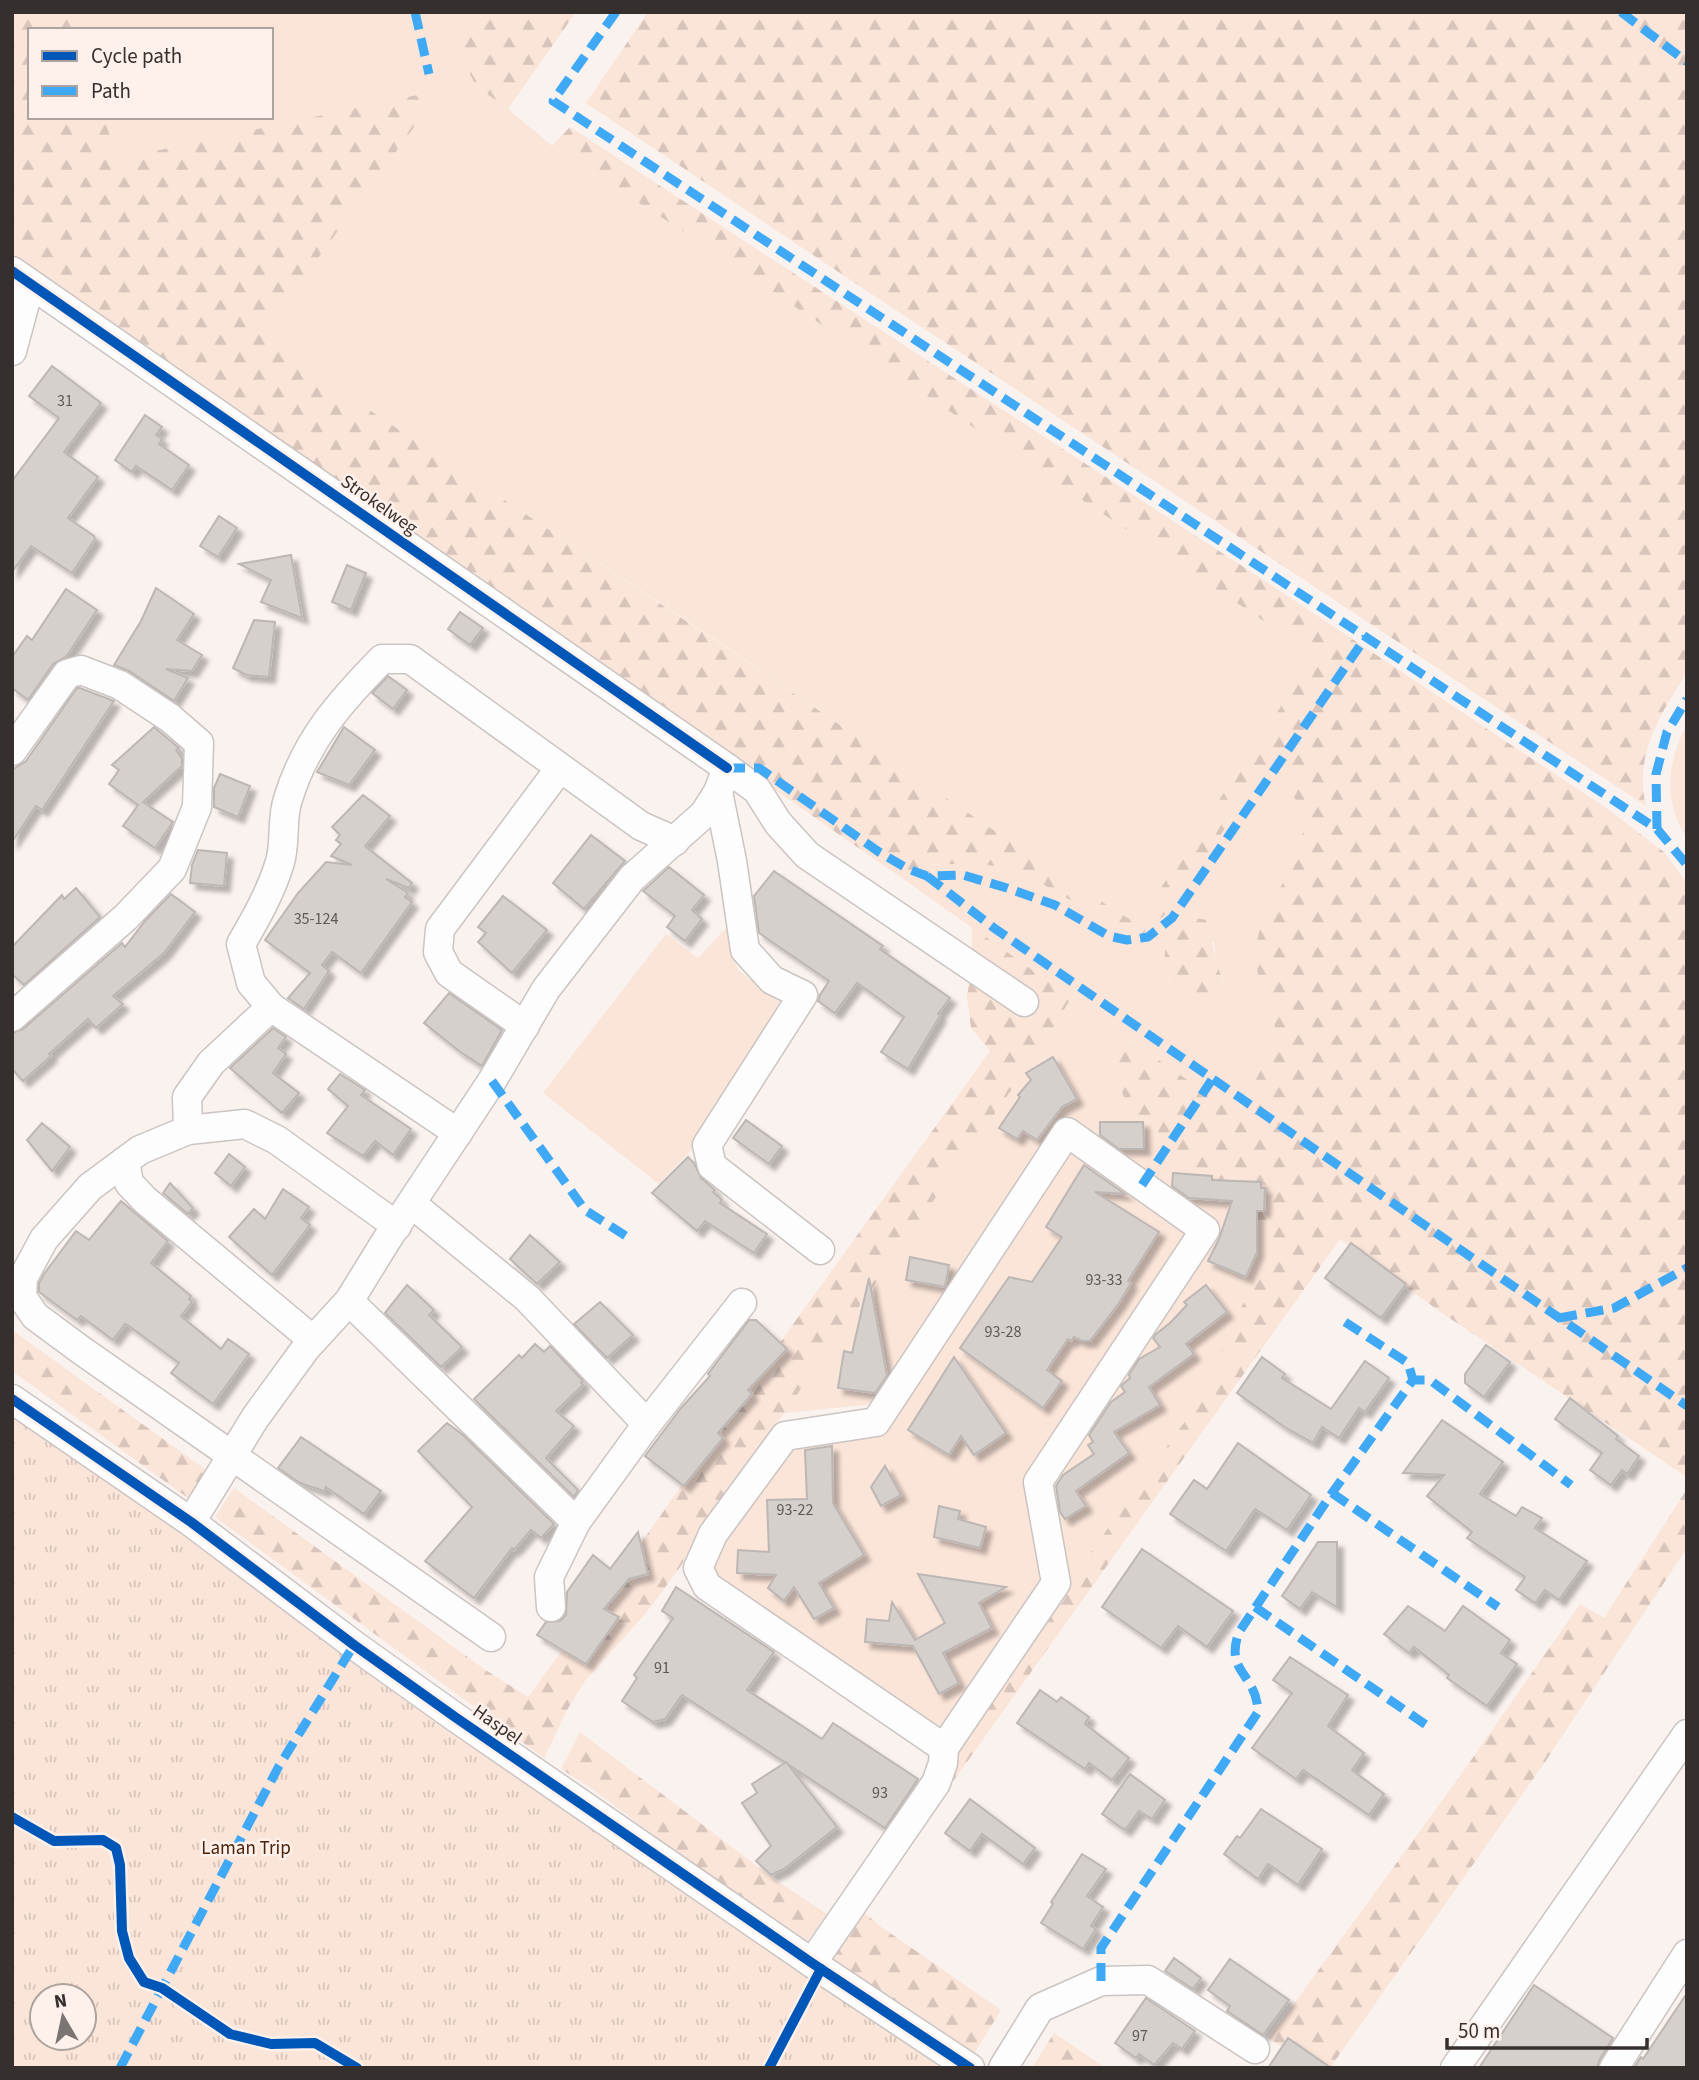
<svg xmlns="http://www.w3.org/2000/svg" width="1699" height="2080" font-family="'Source Sans 3',sans-serif">
<style>
.green{fill:#fbe4d8;fill-rule:evenodd}
.forest{fill:url(#forest-firs)}
.park{fill:url(#park-tufts);fill-rule:evenodd}
.building{fill:#d6d0cd;stroke:#bcb7b4;stroke-width:2;filter:url(#shadow)}
.lines{fill:none;stroke-linecap:round;stroke-linejoin:round}
.minor-casing{stroke:#cac4c2;stroke-width:31}
.minor{stroke:#fefdfd;stroke-width:28}
.quiet{stroke:#3fa9f5;stroke-width:9;stroke-dasharray:18 9;stroke-linecap:butt}
.cycleway-casing{stroke:#fef1eb;stroke-width:15}
.cycleway{stroke:#0057b8;stroke-width:10}
.labels{text-anchor:middle;dominant-baseline:central;stroke-width:5;stroke-linejoin:round;paint-order:stroke}
.number-label{font-size:16px;fill:#5d5856}
.street-label{font-size:19px;fill:#35302e;stroke:#fef1eb}
.park-label{font-size:19px;fill:#4a2309;stroke:#fef1eb}
</style>
<defs>
<pattern id="forest-firs" width="22" height="20" patternUnits="userSpaceOnUse" patternTransform="scale(1.75)"><rect width="22" height="20" fill="#fbe4d8"/><path d="M5 1l3.5 6h-7zM16 11l3.5 6h-7z" fill="#d8c4ba"/></pattern>
<pattern id="park-tufts" width="24" height="20" patternUnits="userSpaceOnUse" patternTransform="scale(1.75)"><rect width="24" height="20" fill="#fbe4d8"/><path d="M3 7l-1-3M5 7V3M7 7l1-3M15 17l-1-3M17 17v-4M19 17l1-3" fill="none" stroke="#d8c4ba"/></pattern>
<filter id="shadow"><feDropShadow dx="6" dy="6" stdDeviation="2" flood-color="#0004"/></filter>
</defs>
<rect width="100%" height="100%" fill="#faf2ef"/>
<g class="green">
<path d="M 72,12 L 454,12 L 468,70 L 476,86 L 508,109 L 562,154 L 689,235 L 998,444 L 1315,655 L 1147,909 L 1134,923 C 994,834 860,737 722,644 C 569,542 413,441 261,336 L 440,91 L 117,159 L 104,117 L 271,117 L 271,30 L 78,30 Z"/>
<path d="M 1687,725 L 1687,838 C 1663,803 1667,760 1687,725 Z"/>
<path d="M 1270,762 L 1283,777 L 1305,817 L 1303,833 L 1288,873 L 1258,977 L 1276,1030 L 1274,1046 L 1236,1115 L 1129,1039 L 1113,1061 L 1125,1102 L 1188,1165 L 1210,1178 L 1213,1195 L 1228,1207 L 1253,1207 L 1281,1245 L 1217,1346 L 1230,1359 L 1067,1585 L 1052,1487 L 1059,1471 L 1144,1347 L 1221,1228 L 1067,1116 L 877,1402 L 864,1405 L 784,1413 L 1043,1045 L 1071,998 L 909,883 L 921,865 C 949,865 974,861 1002,868 C 1052,880 1091,920 1139,937 L 1168,912 ZM 1167,940 L 1214,942 L 1216,962 L 1226,986 L 1184,1000 C 1164,982 1164,965 1167,940 Z"/>
<polygon points="727,927 735,937 733,956 738,970 783,1005 699,1142 659,1184 543,1093 666,934 698,958"/>
<polygon points="1073,1145 1189,1232 1029,1478 1040,1583 948,1727 939,1726 819,1646 707,1567 795,1437 880,1428"/>
</g>
<g class="forest">
<path d="M 12,12 L 72,12 L 78,30 L 30,30 L 30,117 L 104,117 L 117,159 L 441,90 L 261,336 C 413,441 569,542 722,645 C 860,737 994,834 1134,922 L 1147,909 L 1315,655 L 998,444 L 689,235 L 562,154 L 552,146 L 570,127 L 1265,581 L 1606,808 L 1664,852 L 1687,883 L 1687,1477 L 1439,1311 L 1340,1239 L 952,1783 L 956,1756 L 964,1741 L 1067,1585 L 1230,1359 L 1217,1346 L 1280,1245 L 1255,1231 L 1253,1207 C 1226,1207 1216,1208 1210,1178 L 1188,1165 L 1125,1102 L 1113,1061 L 1117,1049 L 1128,1039 L 1237,1114 L 1274,1046 L 1276,1030 L 1258,977 L 1255,949 L 1261,925 L 1288,873 L 1303,833 L 1305,817 L 1283,777 L 1270,762 L 1168,912 L 1139,937 C 1091,920 1052,880 1002,868 C 975,861 949,865 921,865 L 909,883 L 12,261 Z"/>
<polygon points="454,12 576,12 508,109 476,86 468,70"/>
<path d="M 648,12 L 1687,12 L 1687,673 C 1661,712 1633,757 1646,806 L 846,277 L 586,103 Z"/>
<path d="M 1192,917 L 1206,920 C 1211,935 1213,949 1217,964 C 1220,975 1226,984 1228,996 C 1223,999 1218,1002 1213,1004 C 1170,1023 1141,932 1192,917 Z"/>
<polygon points="972,927 1071,998 1043,1045 784,1413 678,1570 646,1613 585,1681 567,1710 544,1758 215,1517 234,1488 487,1671 528,1697 659,1518 791,1327 990,1051 971,1028 967,996 972,966"/>
<polygon points="12,1330 213,1475 195,1503 12,1371"/>
<polygon points="1687,1489 1687,1548 1545,1762 1330,2068 1311,2068 1269,2038 1460,1776 1580,1604 1604,1618"/>
<polygon points="580,1732 777,1881 827,1914 805,1944 725,1889 591,1788 561,1769"/>
<polygon points="858,1907 880,1926 1001,2010 972,2057 821,1956"/>
<polygon points="1054,2033 1106,2068 1032,2068"/>
</g>
<path class="park" d="M 12,1412 L 805,1976 L 944,2068 L 12,2068 ZM 42,1996 L 84,1996 L 84,2038 L 42,2038 Z"/>
<g class="building">
<polygon points="52,366 101,403 64,452 98,477 68,518 94,536 95,539 72,573 31,546 12,572 12,481 59,418 29,396"/>
<polygon points="145,415 162,427 156,435 162,439 159,444 189,465 172,490 136,466 132,472 115,460"/>
<polygon points="219,516 237,528 218,557 200,546"/>
<polygon points="291,555 302,618 261,602 271,580 239,564"/>
<polygon points="347,565 366,573 351,610 332,602"/>
<polygon points="156,588 194,614 177,640 202,655 192,671 166,669 188,678 174,701 129,671 114,665 141,621"/>
<polygon points="66,589 97,610 66,657 53,664 28,700 12,688 12,657 27,636 32,640"/>
<polygon points="460,612 483,628 470,645 448,629"/>
<polygon points="254,620 275,622 269,677 246,675 233,668"/>
<polygon points="388,676 407,690 393,709 372,693"/>
<polygon points="77,688 80,688 114,701 42,810 36,806 12,842 12,770 26,761"/>
<polygon points="154,727 179,748 176,750 182,759 182,766 143,802 173,822 155,848 123,826 138,805 109,784 119,770 112,765"/>
<polygon points="344,727 375,750 349,785 317,772"/>
<polygon points="220,774 250,786 238,817 214,807 214,788"/>
<polygon points="363,795 390,816 365,846 412,883 409,888 386,879 408,893 405,897 412,902 361,973 332,952 322,965 329,971 304,1009 288,998 310,973 265,940 298,893 326,862 352,865 331,856 341,844 336,840 340,835 332,827"/>
<polygon points="591,835 625,861 584,909 553,883"/>
<polygon points="198,850 227,853 224,886 190,883 192,865"/>
<polygon points="669,867 704,895 692,910 702,919 685,941 667,927 675,916 643,891"/>
<polygon points="774,871 883,946 880,949 950,998 938,1014 940,1016 908,1069 881,1052 904,1017 857,983 835,1013 818,1001 820,995 829,981 759,933 754,896"/>
<polygon points="76,888 100,917 24,985 12,974 12,947 62,895 64,899"/>
<polygon points="171,894 195,912 164,953 113,996 123,1004 96,1028 88,1019 49,1054 51,1056 23,1081 12,1069 12,1033 23,1029 122,943 125,947 145,921"/>
<polygon points="503,896 547,930 512,973 478,942 486,933 478,927"/>
<polygon points="449,993 502,1030 482,1066 459,1051 424,1023"/>
<polygon points="273,1028 286,1037 278,1048 286,1054 273,1073 299,1093 282,1113 230,1068"/>
<polygon points="1053,1057 1077,1099 1062,1107 1037,1140 1023,1131 1017,1139 999,1128 1020,1097 1018,1095 1031,1080 1026,1073"/>
<polygon points="340,1074 365,1090 361,1095 411,1129 393,1155 375,1141 363,1156 327,1133 348,1106 328,1089"/>
<polygon points="746,1120 782,1146 769,1164 733,1138"/>
<polygon points="1100,1122 1143,1122 1144,1149 1119,1149 1100,1135"/>
<polygon points="42,1123 70,1147 52,1171 27,1140"/>
<polygon points="229,1154 245,1167 231,1186 215,1173"/>
<polygon points="688,1157 694,1163 701,1178 715,1190 713,1192 722,1200 720,1203 767,1234 754,1253 705,1221 697,1231 652,1193"/>
<polygon points="1084,1165 1125,1194 1095,1192 1159,1232 1128,1281 1131,1283 1119,1303 1090,1341 1082,1341 1074,1337 1071,1341 1068,1339 1047,1370 1062,1381 1043,1408 960,1348 1009,1277 1032,1282 1062,1237 1046,1227"/>
<polygon points="1173,1173 1212,1176 1212,1180 1261,1182 1261,1188 1265,1188 1264,1211 1257,1211 1257,1252 1246,1277 1208,1261 1219,1239 1232,1201 1189,1198 1172,1186"/>
<polygon points="170,1183 193,1208 188,1214 163,1193"/>
<polygon points="283,1189 309,1207 301,1218 310,1225 272,1275 229,1237 254,1209 265,1219"/>
<polygon points="121,1201 168,1241 151,1263 191,1296 189,1299 192,1302 181,1316 221,1349 228,1339 249,1354 213,1404 171,1373 179,1363 129,1326 125,1324 113,1340 81,1316 77,1320 39,1292 39,1283 44,1274 76,1231 89,1240"/>
<polygon points="530,1235 560,1262 537,1284 510,1259"/>
<polygon points="1351,1243 1406,1284 1381,1318 1325,1278"/>
<polygon points="910,1257 949,1265 945,1287 906,1280"/>
<polygon points="869,1278 887,1376 875,1393 838,1388 844,1351 852,1353"/>
<polygon points="407,1285 434,1310 429,1315 462,1347 441,1367 385,1313"/>
<polygon points="1206,1285 1227,1312 1186,1344 1194,1354 1149,1387 1160,1405 1114,1432 1129,1453 1076,1491 1086,1506 1065,1519 1060,1512 1056,1486 1063,1475 1094,1454 1088,1445 1093,1442 1089,1435 1111,1402 1125,1392 1121,1386 1130,1378 1129,1375 1139,1359 1160,1347 1153,1338 1156,1334 1170,1323 1187,1305 1184,1302"/>
<polygon points="600,1302 633,1335 607,1358 574,1324"/>
<polygon points="749,1320 756,1320 787,1349 748,1390 752,1394 718,1433 723,1438 684,1486 645,1456 681,1408 710,1376 708,1374"/>
<polygon points="535,1344 544,1352 550,1346 583,1381 581,1383 583,1385 556,1411 574,1426 546,1458 578,1490 574,1497 474,1399 519,1355 522,1358"/>
<polygon points="1486,1345 1510,1362 1484,1397 1465,1383 1465,1374"/>
<polygon points="954,1357 1006,1433 974,1455 961,1436 949,1455 908,1430"/>
<polygon points="1262,1357 1285,1374 1282,1378 1331,1409 1365,1361 1389,1378 1365,1412 1359,1408 1339,1438 1322,1427 1313,1443 1283,1426 1237,1393"/>
<polygon points="1570,1398 1618,1436 1616,1439 1639,1456 1627,1474 1622,1470 1611,1485 1590,1470 1602,1453 1555,1419"/>
<polygon points="1442,1420 1503,1462 1480,1494 1516,1516 1522,1507 1542,1518 1535,1528 1587,1561 1559,1600 1545,1590 1535,1603 1516,1590 1525,1577 1467,1538 1472,1532 1427,1496 1444,1475 1403,1473"/>
<polygon points="447,1423 463,1435 554,1524 541,1538 531,1530 514,1550 512,1548 474,1598 425,1561 472,1507 418,1451"/>
<polygon points="301,1437 381,1491 364,1514 326,1487 324,1491 300,1483 278,1468"/>
<polygon points="1238,1443 1311,1495 1287,1530 1255,1509 1226,1551 1170,1514 1194,1480 1207,1489"/>
<polygon points="832,1446 833,1503 864,1555 819,1583 834,1608 814,1619 794,1587 784,1601 768,1588 776,1575 737,1573 738,1550 769,1552 767,1500 807,1499 805,1450"/>
<polygon points="885,1466 901,1495 881,1506 871,1487"/>
<polygon points="939,1506 960,1511 958,1519 986,1527 980,1548 934,1537"/>
<polygon points="638,1532 648,1574 629,1579 604,1609 619,1617 586,1664 537,1635 546,1622 560,1621 566,1615 567,1592 593,1555 610,1569"/>
<polygon points="1318,1542 1337,1542 1337,1607 1312,1592 1300,1609 1282,1596"/>
<polygon points="1142,1549 1233,1611 1207,1647 1178,1626 1161,1648 1102,1607"/>
<polygon points="918,1574 1006,1587 979,1603 992,1628 943,1653 959,1683 939,1694 913,1646 865,1642 867,1619 889,1621 892,1602 915,1640 945,1623"/>
<polygon points="676,1587 774,1652 747,1690 822,1739 833,1723 918,1779 885,1828 682,1695 665,1719 653,1722 622,1701 637,1678 634,1675 673,1618 662,1611"/>
<polygon points="1408,1606 1445,1631 1463,1606 1510,1640 1501,1653 1517,1664 1487,1706 1447,1678 1449,1675 1414,1647 1409,1653 1384,1634"/>
<polygon points="1290,1657 1348,1695 1328,1726 1364,1753 1352,1770 1384,1794 1369,1815 1303,1770 1296,1779 1252,1748 1292,1693 1273,1680"/>
<polygon points="1040,1690 1057,1702 1061,1697 1089,1717 1085,1724 1129,1758 1112,1780 1089,1763 1085,1769 1017,1723"/>
<polygon points="786,1762 837,1827 784,1869 771,1875 756,1861 771,1846 742,1803 757,1793 752,1784"/>
<polygon points="1130,1774 1165,1800 1152,1819 1139,1811 1125,1830 1102,1814"/>
<polygon points="970,1799 1035,1848 1023,1864 982,1834 970,1851 945,1833"/>
<polygon points="1261,1809 1322,1849 1298,1885 1268,1864 1258,1879 1224,1854 1237,1836 1240,1838"/>
<polygon points="1082,1854 1106,1869 1087,1896 1103,1907 1091,1926 1096,1929 1083,1949 1041,1923 1053,1904 1051,1902"/>
<polygon points="1174,1958 1201,1978 1193,1989 1165,1971"/>
<polygon points="1230,1959 1289,2000 1263,2035 1227,2011 1230,2006 1208,1990"/>
<polygon points="1534,1985 1613,2038 1600,2059 1597,2068 1479,2068"/>
<polygon points="1687,1993 1687,2068 1634,2068 1641,2057 1643,2059"/>
<polygon points="1146,1998 1195,2031 1182,2049 1173,2043 1154,2065 1139,2054 1136,2058 1115,2043"/>
<polygon points="1288,2038 1331,2068 1268,2068"/>
</g>
<g class="lines">
<defs>
<g id="minor">
<polyline points="12,271 727,768 757,790 778,823 807,855 1024,1002"/>
<polyline points="12,351 30,284"/>
<polyline points="12,751 67,674 81,670 120,685 170,718 199,743 197,807 172,869 126,917 12,1017"/>
<polyline points="718,792 732,861 745,950 772,980 803,995 707,1145 712,1166 820,1250"/>
<path d="M 271,1007 L 251,983 L 241,944 C 256,918 271,892 280,862 C 286,842 281,819 288,799 C 306,740 340,702 382,659 L 410,659 L 641,826 L 675,841"/>
<polyline points="525,1026 449,973 438,952 440,929 560,768"/>
<polyline points="188,1130 187,1097 211,1063 271,1007 458,1133"/>
<polyline points="125,1161 129,1183 145,1200 313,1340"/>
<polyline points="412,1204 527,1298 647,1424"/>
<polyline points="397,1226 277,1140 245,1124 188,1130 140,1150 90,1187 44,1239 23,1278 22,1297 35,1316 81,1350 491,1637"/>
<polyline points="349,1301 576,1522 549,1577 551,1607"/>
<polyline points="12,1399 191,1522 354,1645 455,1717 812,1963 970,2068"/>
<polyline points="191,1522 255,1418 306,1348 349,1301 386,1241 492,1081 546,989 632,878 704,814 718,792 727,768"/>
<polyline points="576,1522 647,1424 742,1303"/>
<polyline points="812,1963 936,1783 943,1763 944,1748 1056,1583 1038,1482 1205,1230 1067,1132 876,1422 785,1436 713,1534 698,1568 707,1586 944,1748"/>
<polyline points="1003,2068 1040,2008 1101,1981 1148,1980 1255,2049"/>
<polyline points="1455,2068 1687,1734"/>
<polyline points="1614,2068 1687,1954"/>
</g>
</defs>
<use href="#minor" class="minor-casing"/>
<use href="#minor" class="minor"/>
<g class="quiet">
<polyline points="415,12 429,74"/>
<polyline points="616,12 553,101 1657,829 1687,865"/>
<polyline points="1621,12 1687,62"/>
<polyline points="727,768 759,768 879,852 908,869 927,876 963,875 1007,888 1055,905 1109,936 1127,940 1148,937 1172,918 1366,637"/>
<polyline points="1657,829 1656,774 1667,732 1687,699"/>
<polyline points="927,876 994,928 1687,1406"/>
<polyline points="492,1081 585,1210 626,1236"/>
<polyline points="1142,1185 1213,1078"/>
<polyline points="1559,1318 1614,1308 1687,1268"/>
<polyline points="1345,1322 1408,1363 1413,1380"/>
<polyline points="1332,1493 1498,1607"/>
<polyline points="1255,1607 1432,1729"/>
<path d="M 1101,1981 L 1101,1948 L 1258,1712 C 1257,1673 1224,1673 1239,1632 L 1332,1493 L 1413,1380 L 1430,1380 L 1571,1485"/>
<polyline points="120,2068 279,1766 354,1645"/>
</g>
<defs>
<g id="cycleway">
<polyline points="12,271 727,768"/>
<polyline points="12,1399 191,1522 354,1645 455,1717 812,1963 970,2068"/>
<polyline points="12,1817 54,1841 103,1840 116,1848 120,1865 122,1931 129,1958 144,1982 162,1988 230,2034 271,2044 315,2043 357,2068"/>
<polyline points="769,2068 821,1969"/>
</g>
</defs>
<use href="#cycleway" class="cycleway-casing"/>
<use href="#cycleway" class="cycleway"/>
</g>
<g class="labels">
<g class="number-label">
<text x="65" y="401">31</text>
<text x="316" y="919">35-124</text>
<text x="1104" y="1280">93-33</text>
<text x="1003" y="1332">93-28</text>
<text x="795" y="1510">93-22</text>
<text x="662" y="1668">91</text>
<text x="880" y="1793">93</text>
<text x="1140" y="2036">97</text>
</g>
<g class="street-label">
<text transform="translate(379 505) rotate(35)">Strokelweg</text>
<text transform="translate(497 1725) rotate(35)">Haspel</text>
</g>
<g class="park-label">
<text x="246" y="1848">Laman Trip</text>
</g>
</g>
<rect width="1699" height="2080" fill="none" stroke="#35302e" stroke-width="28"/>
<rect x="28" y="28" width="245" height="91" fill="#fef1eb" stroke="#aea49f" stroke-width="2"/>
<rect x="42" y="51" width="35" height="10" fill="#0057b8" stroke="#aea49f" stroke-width="2"/>
<text x="91" y="63" font-size="21" fill="#35302e">Cycle path</text>
<rect x="42" y="86" width="35" height="10" fill="#3fa9f5" stroke="#aea49f" stroke-width="2"/>
<text x="91" y="98" font-size="21" fill="#35302e">Path</text>
<g transform="translate(63 2017) rotate(351)"><circle r="33" fill="#fef1eb" stroke="#aea49f" stroke-width="2"/>
<path d="M0-5L12 26L0 18L-12 26Z" fill="#7a7472"/>
<text y="-10" font-size="19" font-weight="bold" text-anchor="middle" fill="#35302e">N</text>
</g>
<path d="M1447 2038v10h200v-10" fill="none" stroke="#35302e" stroke-width="3.5"/>
<text x="1458" y="2038" font-size="21" fill="#35302e" stroke="#fef1eb" stroke-width="5" paint-order="stroke">50 m</text>
</svg>
